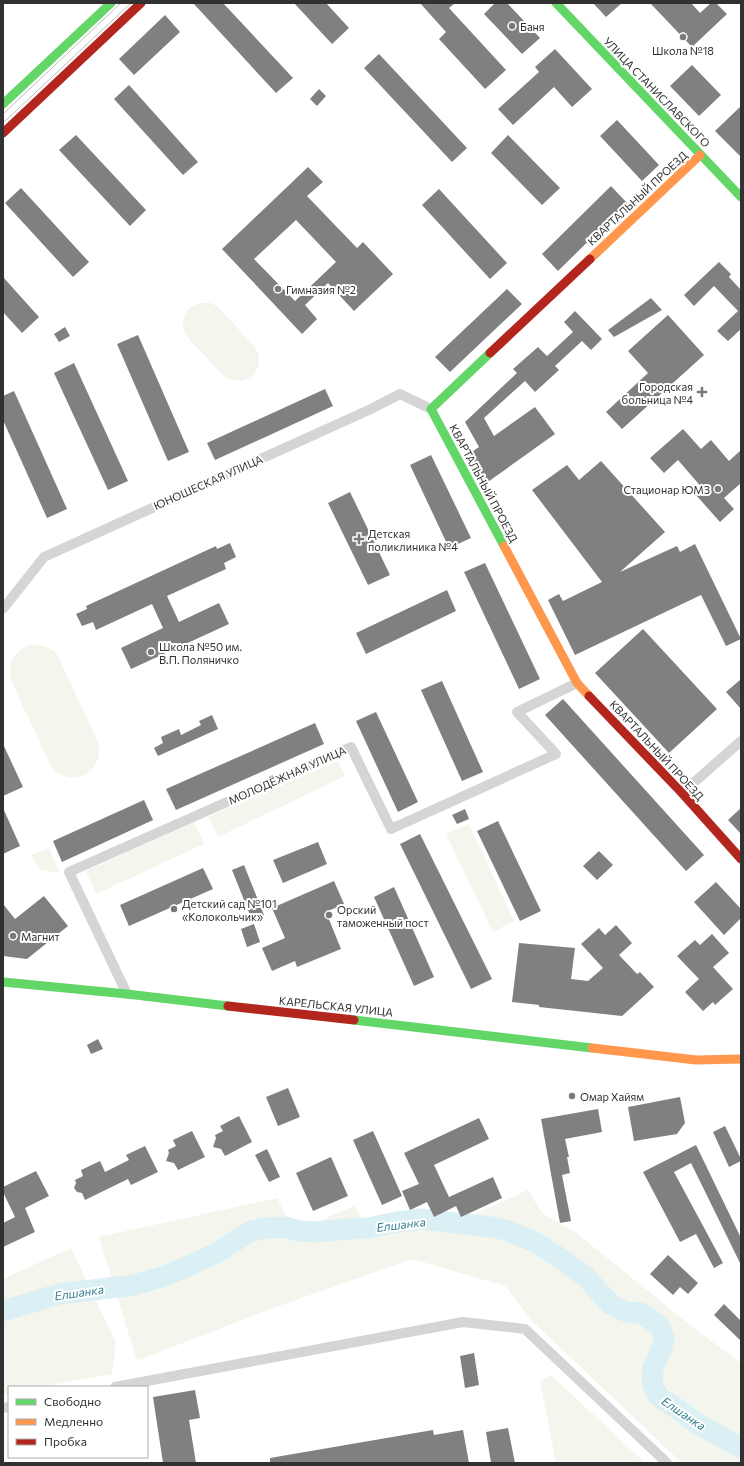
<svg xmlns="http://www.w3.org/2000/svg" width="744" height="1466" font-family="Commissioner,sans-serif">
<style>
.green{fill:#f4f6ed}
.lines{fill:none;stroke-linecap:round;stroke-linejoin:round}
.river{stroke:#daf0f4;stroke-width:21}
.building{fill:#808080;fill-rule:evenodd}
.street{stroke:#d5d5d5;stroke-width:10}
.fast{stroke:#63d668;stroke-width:9}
.slow{stroke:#ff974d;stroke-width:9}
.jam{stroke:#b3261e;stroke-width:9}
.tram{stroke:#bdbdbd;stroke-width:1}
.poi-dot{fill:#797979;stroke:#fff;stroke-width:1.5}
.labels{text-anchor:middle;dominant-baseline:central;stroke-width:4;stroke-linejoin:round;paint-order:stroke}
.poi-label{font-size:11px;fill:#313131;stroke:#fff;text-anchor:start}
.street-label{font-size:11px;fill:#313131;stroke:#fff}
.water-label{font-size:12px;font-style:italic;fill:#337f8e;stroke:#fff}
</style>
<rect width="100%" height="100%" fill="#fff"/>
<g class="green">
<path d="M 202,303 L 211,303 L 218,307 L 255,347 C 260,355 260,363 256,371 C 251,379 241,382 232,380 C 222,377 214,365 207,358 C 196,346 176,332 185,314 C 189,307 195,304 202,303 Z"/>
<path d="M 30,645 C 40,644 49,646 57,654 L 98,742 C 106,772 71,791 51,766 L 12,683 C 6,666 13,651 30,645 Z"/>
<polygon points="338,761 345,776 218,837 208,817"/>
<polygon points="194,822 204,844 96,894 86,871"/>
<polygon points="469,824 514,921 493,932 446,834"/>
<polygon points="49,848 60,873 40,870 31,855"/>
<polygon points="528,1190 542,1213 575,1232 699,1332 741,1363 741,1463 682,1463 532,1321 505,1286 412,1259 262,1312 137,1361 99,1237 277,1198 294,1232 354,1206 375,1234 462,1220"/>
<polygon points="71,1248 116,1343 112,1374 40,1387 9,1387 9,1393 3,1394 3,1279"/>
<polygon points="551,1375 645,1463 556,1463 540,1381"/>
</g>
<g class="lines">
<polyline class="river" points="3,1311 59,1294 134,1285 165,1276 215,1254 249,1232 266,1228 284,1227 300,1231 317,1232 335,1230 368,1228 397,1222 421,1219 491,1227 506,1230 535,1242 563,1260 586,1277 611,1305 627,1312 641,1313 660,1326 664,1338 661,1351 653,1368 652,1383 658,1396 682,1412 696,1423 741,1448"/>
</g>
<g class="building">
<polygon points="193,3 223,3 293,78 276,93"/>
<polygon points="294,3 326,3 349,28 332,44"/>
<polygon points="420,3 455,3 449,8 506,70 485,89 439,39 446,32"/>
<polygon points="495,3 507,3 540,38 522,54 484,14"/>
<polygon points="593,3 622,3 606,17"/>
<polygon points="650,3 691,3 700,13 711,3 716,3 727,14 692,47"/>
<polygon points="165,15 180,32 134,75 119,59"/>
<polygon points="555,49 592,89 572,107 554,87 513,125 498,109 539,72 535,67"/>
<polygon points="379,54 467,148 452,162 364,68"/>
<polygon points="692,65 721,95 699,116 670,86"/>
<polygon points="129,85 198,162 183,175 114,99"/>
<polygon points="319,89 326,96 317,106 310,99"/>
<polygon points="741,106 741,157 715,131"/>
<polygon points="617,120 659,165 642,181 600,136"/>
<polygon points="76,135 146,210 130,226 59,150"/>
<polygon points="508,135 560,188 542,205 491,153"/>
<path d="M 308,167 L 323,182 L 307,196 L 357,248 L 363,242 L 393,274 L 354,311 L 328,283 L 305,305 L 317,319 L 302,334 L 222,249 ZM 296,220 L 336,262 L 295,301 L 254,259 Z"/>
<polygon points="611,186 627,203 558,271 542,254"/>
<polygon points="21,188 89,262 73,277 5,203"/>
<polygon points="439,189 507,263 490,279 422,205"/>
<polygon points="719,262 731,274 729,277 741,290 741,329 728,341 717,331 738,311 714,286 694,306 684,295"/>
<polygon points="3,277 39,317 22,333 3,312"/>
<polygon points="507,289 522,304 450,372 435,357"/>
<polygon points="651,298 662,310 614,337 608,330"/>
<polygon points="575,311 602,339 591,350 582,341 555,366 559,370 535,392 525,381 484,418 494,436 535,407 555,434 485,484 466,456 479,447 465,422 517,373 513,369 538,347 547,356 573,332 564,322"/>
<polygon points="668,315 704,355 622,429 606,412 648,373 628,351"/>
<polygon points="65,327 70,336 59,342 54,334"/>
<polygon points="138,335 189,452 168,461 117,344"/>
<polygon points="74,363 128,481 108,490 54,373"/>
<polygon points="325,389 333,406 215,460 207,443"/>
<polygon points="14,391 67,509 47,518 3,420 3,396"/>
<polygon points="683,429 701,449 711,440 729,461 741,450 741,483 724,498 734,509 720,522 696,495 703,489 678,460 664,473 650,458"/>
<polygon points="431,455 471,538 449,548 410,465"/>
<polygon points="601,461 665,532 620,572 677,546 680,552 695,544 741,639 726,646 701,595 575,655 548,600 559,594 563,601 602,582 532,490 567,465 579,480"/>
<polygon points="350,492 390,575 368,585 328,503"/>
<polygon points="230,543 236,557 224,563 226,569 167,596 179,622 219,603 229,624 131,669 121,648 163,628 152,604 96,630 93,622 82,626 76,614 87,609 86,606 216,546 217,549"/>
<polygon points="485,563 540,679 519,689 464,572"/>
<polygon points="447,590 456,611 366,654 356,633"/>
<polygon points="643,629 717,709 669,753 595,673"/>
<polygon points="741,679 741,709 726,692"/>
<polygon points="442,681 483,772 462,781 421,690"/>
<polygon points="563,699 704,855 686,871 545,715"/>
<polygon points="376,712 418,802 398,812 356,721"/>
<polygon points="212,715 218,729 158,756 154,748 163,743 161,737 179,729 181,735 201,725 199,721"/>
<polygon points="315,723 324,744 176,810 166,789"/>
<polygon points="3,744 23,787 3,796"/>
<polygon points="144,800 153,820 62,862 53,841"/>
<polygon points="3,808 20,846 3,854"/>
<polygon points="741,808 741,834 728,820"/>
<polygon points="465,809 469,819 457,824 452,815"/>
<polygon points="498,821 541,911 520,921 477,831"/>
<polygon points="420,834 492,979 471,989 400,844"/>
<polygon points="318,842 327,864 283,883 273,860"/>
<polygon points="599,851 613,865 597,880 583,866"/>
<polygon points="244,865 264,915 252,920 232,870"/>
<polygon points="203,868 213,889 129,926 120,905"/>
<polygon points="334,881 344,904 326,912 341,949 297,967 295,961 272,971 262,948 285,938 272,908"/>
<polygon points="716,882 741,909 741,918 724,935 694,902"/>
<polygon points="394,887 434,977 414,986 374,897"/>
<polygon points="44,896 68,926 27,959 3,956 3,904 15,919"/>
<polygon points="254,924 260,942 247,947 241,929"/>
<polygon points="616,925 632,943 619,955 637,974 640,972 654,987 622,1016 539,1007 539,1005 512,1002 519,943 575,948 571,979 588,981 603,968 581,944 599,928 605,935"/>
<polygon points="712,934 729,953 713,967 733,989 715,1005 713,1002 703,1011 685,992 699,979 677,956 695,940 700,945"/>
<polygon points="98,1039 103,1049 91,1054 87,1045"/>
<polygon points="288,1088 300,1117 278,1126 266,1097"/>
<polygon points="680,1097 685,1123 677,1134 634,1141 628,1107"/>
<polygon points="598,1109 602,1132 565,1139 569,1157 567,1157 570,1173 562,1175 571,1221 560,1223 541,1119"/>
<polygon points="239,1116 252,1142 225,1156 221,1149 213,1147 216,1138 215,1135 223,1131 220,1126"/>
<polygon points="479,1118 489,1139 434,1165 449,1197 493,1177 502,1198 461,1217 456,1206 434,1217 427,1202 410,1210 402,1191 419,1184 404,1153"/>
<polygon points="725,1126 741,1159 741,1161 729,1167 713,1132"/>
<polygon points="192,1131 205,1157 178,1170 174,1163 166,1161 169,1153 168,1150 176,1146 173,1140"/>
<polygon points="373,1131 402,1196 382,1205 353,1140"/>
<polygon points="696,1145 741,1238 741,1265 691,1163 674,1172 723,1263 714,1268 696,1234 680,1242 643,1172"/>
<polygon points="145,1146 158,1172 131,1185 128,1179 85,1200 82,1193 77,1192 74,1188 76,1183 75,1180 83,1176 81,1170 100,1161 105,1172 129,1160 126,1155"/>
<polygon points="267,1149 280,1177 269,1182 255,1155"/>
<polygon points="331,1157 348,1196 313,1211 296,1173"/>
<polygon points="36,1171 49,1196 25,1208 35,1232 3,1247 3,1223 15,1217 3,1192 3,1187"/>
<polygon points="668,1255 698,1283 688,1294 680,1287 673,1295 650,1274"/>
<polygon points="724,1304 741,1321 741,1341 714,1315"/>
<polygon points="474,1353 479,1385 465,1388 460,1356"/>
<polygon points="195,1390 200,1418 189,1420 196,1463 163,1463 153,1397"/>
<polygon points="508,1428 515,1463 491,1463 486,1432"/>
<polygon points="433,1430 434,1435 463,1430 469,1463 270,1463 270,1458"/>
</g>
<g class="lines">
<g class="street">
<polyline points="3,609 44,557 371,409 400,394 431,409"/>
<polyline points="682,793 741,741"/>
<polyline points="127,994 69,872 351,747 391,829 556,754 517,712 577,683"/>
<polyline points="115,1387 463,1322 525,1329 667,1463"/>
<polyline points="3,1408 9,1407"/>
</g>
<g class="fast">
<polyline points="556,3 741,197"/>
<polyline points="3,104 111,3"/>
<polyline points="490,353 431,409 504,546"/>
<polyline points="3,982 127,994 228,1006"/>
<polyline points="354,1020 592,1048"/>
</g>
<g class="slow">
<polyline points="590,259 700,155"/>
<polyline points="504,546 577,683 589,696"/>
<polyline points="592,1048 696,1060 741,1059"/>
</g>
<g class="jam">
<polyline points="3,133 141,3"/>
<polyline points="490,353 590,259"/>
<polyline points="589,696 682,793 741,859"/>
<polyline points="228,1006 354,1020"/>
</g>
<g class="tram">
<polyline points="3,114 121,3"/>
<polyline points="3,123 131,3"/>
</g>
</g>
<g class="poi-dot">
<circle cx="512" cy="26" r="4"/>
<circle cx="683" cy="37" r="4"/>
<circle cx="278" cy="289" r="4"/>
<path d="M700 386h4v4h4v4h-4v4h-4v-4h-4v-4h4z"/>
<circle cx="718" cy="489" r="4"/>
<path d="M357 533h4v4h4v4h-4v4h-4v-4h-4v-4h4z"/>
<circle cx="151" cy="652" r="4"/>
<circle cx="174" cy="909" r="4"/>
<circle cx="329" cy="915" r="4"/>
<circle cx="13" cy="936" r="4"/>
<circle cx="572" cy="1096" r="4"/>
</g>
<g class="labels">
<g class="poi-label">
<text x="520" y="26">Баня</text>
<text x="683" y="50" text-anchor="middle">Школа №18</text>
<text x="286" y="289">Гимназия №2</text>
<text x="693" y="386" text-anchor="end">Городская<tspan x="693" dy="13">больница №4</tspan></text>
<text x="710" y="489" text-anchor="end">Стационар ЮМЗ</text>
<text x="368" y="533">Детская<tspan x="368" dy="13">поликлиника №4</tspan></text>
<text x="159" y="646">Школа №50 им.<tspan x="159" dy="13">В.П. Поляничко</tspan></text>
<text x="182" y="903">Детский сад №101<tspan x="182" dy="13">«Колокольчик»</tspan></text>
<text x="337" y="909">Орский<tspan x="337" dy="13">таможенный пост</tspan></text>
<text x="21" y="936">Магнит</text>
<text x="580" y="1096">Омар Хайям</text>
</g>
<g class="street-label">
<text transform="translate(657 92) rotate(46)">УЛИЦА СТАНИСЛАВСКОГО</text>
<text transform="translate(637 198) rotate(-43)">КВАРТАЛЬНЫЙ ПРОЕЗД</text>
<text transform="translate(208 482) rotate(-24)">ЮНОШЕСКАЯ УЛИЦА</text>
<text transform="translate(484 483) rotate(62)">КВАРТАЛЬНЫЙ ПРОЕЗД</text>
<text transform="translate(657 750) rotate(47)">КВАРТАЛЬНЫЙ ПРОЕЗД</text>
<text transform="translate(287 775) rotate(-24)">МОЛОДЁЖНАЯ УЛИЦА</text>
<text transform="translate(336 1006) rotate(6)">КАРЕЛЬСКАЯ УЛИЦА</text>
</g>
<g class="water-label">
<text transform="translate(401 1224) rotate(-7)">Елшанка</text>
<text transform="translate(79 1292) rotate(-8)">Елшанка</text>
<text transform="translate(684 1413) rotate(34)">Елшанка</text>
</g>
</g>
<rect width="744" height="1466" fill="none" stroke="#313131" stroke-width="8"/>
<rect x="8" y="1386" width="140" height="72" fill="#ffffff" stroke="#adadad"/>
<rect x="16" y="1399" width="20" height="6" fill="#63d668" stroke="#adadad"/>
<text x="44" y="1406" font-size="12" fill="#313131">Свободно</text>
<rect x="16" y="1419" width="20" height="6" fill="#ff974d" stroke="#adadad"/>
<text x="44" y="1426" font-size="12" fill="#313131">Медленно</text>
<rect x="16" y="1439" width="20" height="6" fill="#b3261e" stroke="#adadad"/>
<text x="44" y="1446" font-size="12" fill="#313131">Пробка</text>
</svg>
